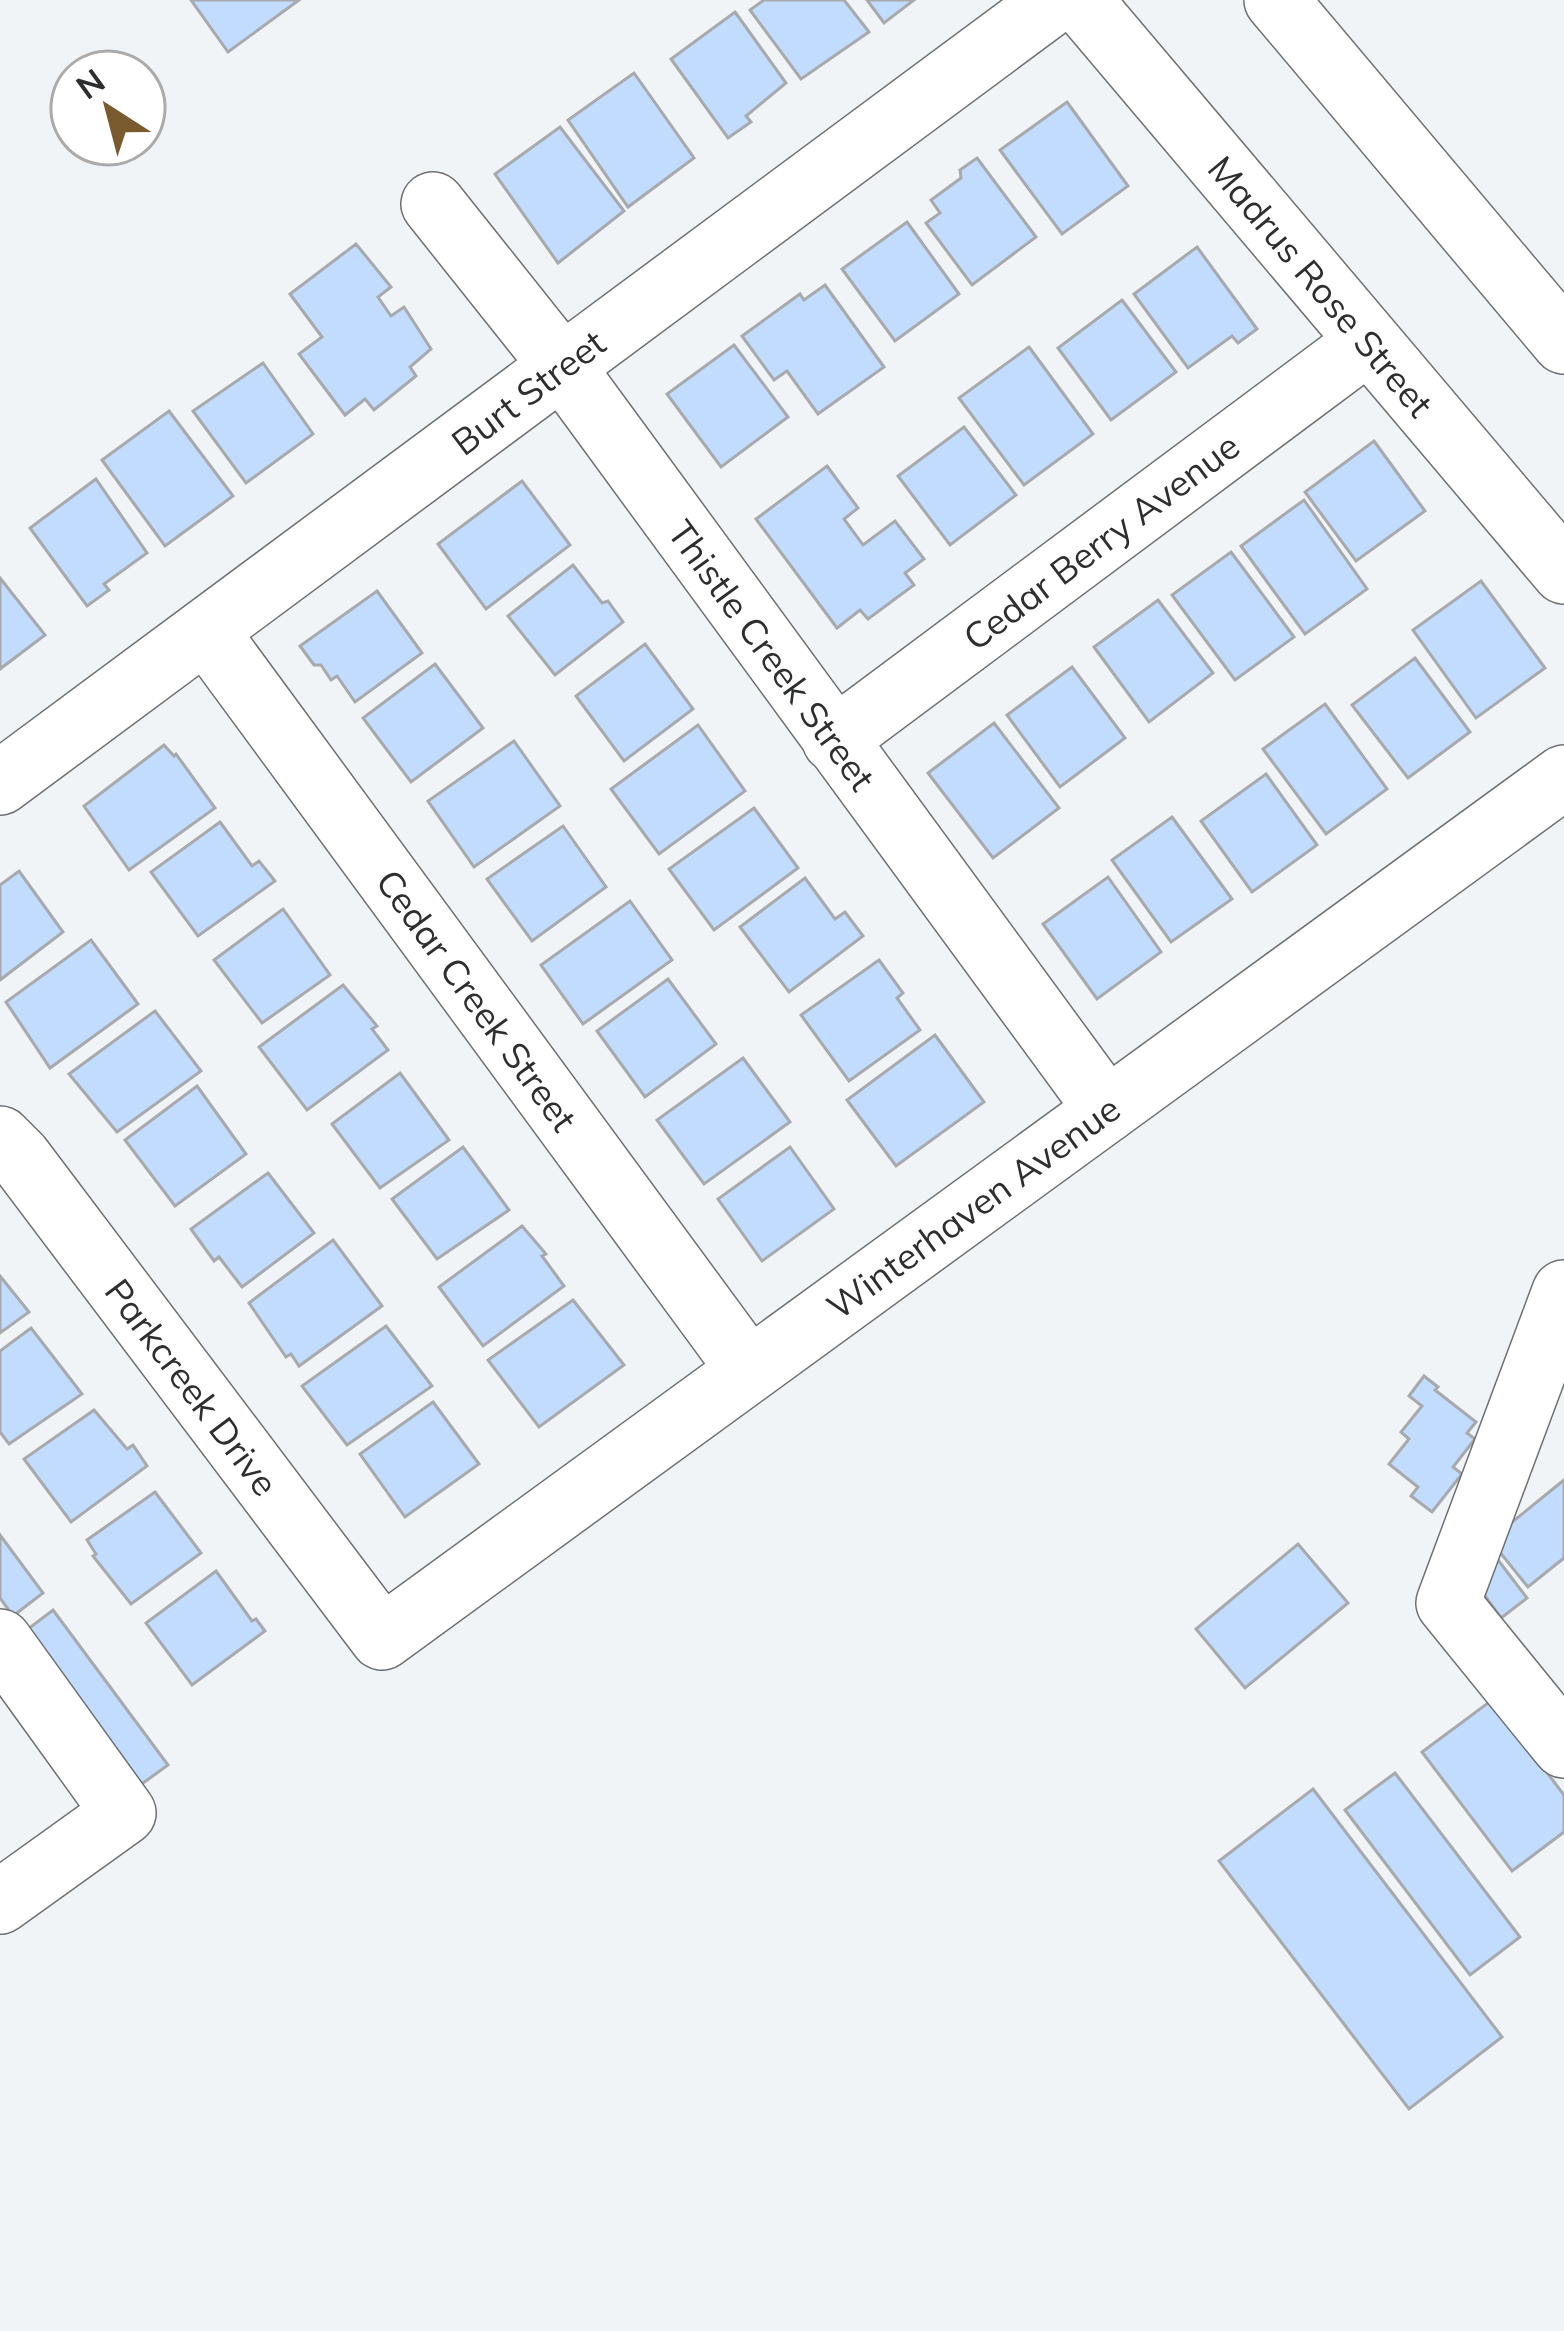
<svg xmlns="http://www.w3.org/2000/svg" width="1564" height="2331" font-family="Mulish,sans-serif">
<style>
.building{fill:#c1dcfe;stroke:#a7a9ac;stroke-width:3}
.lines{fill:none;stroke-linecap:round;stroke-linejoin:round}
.minor-casing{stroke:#6e7073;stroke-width:66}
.minor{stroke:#fff;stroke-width:63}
.labels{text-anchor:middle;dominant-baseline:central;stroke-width:12;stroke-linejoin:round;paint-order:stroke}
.street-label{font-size:36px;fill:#2d2e30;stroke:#fff}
</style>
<rect width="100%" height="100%" fill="#f1f4f7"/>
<g class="building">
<polygon points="191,0 299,0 228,52"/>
<polygon points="764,0 844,0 869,32 801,79 750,10"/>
<polygon points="867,0 914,0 884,23"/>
<polygon points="735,12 786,83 746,116 751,122 728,138 671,59"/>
<polygon points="634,73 694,158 628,207 568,120"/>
<polygon points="1067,102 1128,186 1062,234 1000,150"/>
<polygon points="560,127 624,211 558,263 495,174"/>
<polygon points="977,158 1036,237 972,285 926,223 940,213 931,200 961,178 960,170"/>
<polygon points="907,222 959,294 895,341 842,269"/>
<polygon points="356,244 391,287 378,297 391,316 404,307 431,349 410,367 416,376 374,410 365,399 345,415 299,354 322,337 290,294"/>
<polygon points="1197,247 1257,329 1238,343 1232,336 1188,368 1134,294"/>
<polygon points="825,285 884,367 818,414 787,371 774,380 742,336 800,294 804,300"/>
<polygon points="1122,300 1176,372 1111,420 1058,348"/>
<polygon points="734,345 788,417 721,467 667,394"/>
<polygon points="1029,347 1093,434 1024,485 959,398"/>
<polygon points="263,363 313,434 246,483 193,411"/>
<polygon points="169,411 233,496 165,546 102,460"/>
<polygon points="964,427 1016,495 950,545 898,476"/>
<polygon points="1374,441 1425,511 1356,561 1305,492"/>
<polygon points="827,466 858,508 844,519 863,545 895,521 924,559 905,573 914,585 868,619 860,610 837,628 756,519"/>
<polygon points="96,479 147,553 104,584 109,590 87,606 30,528"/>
<polygon points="522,481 570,545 486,609 438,544"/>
<polygon points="1304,500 1367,589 1305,634 1241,546"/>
<polygon points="1231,552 1294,637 1235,680 1172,595"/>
<polygon points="573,565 602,603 608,601 623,622 555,675 508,616"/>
<polygon points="0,578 45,635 0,669"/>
<polygon points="1481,581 1545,668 1476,718 1413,630"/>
<polygon points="377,591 422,653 355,702 337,676 331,680 321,665 314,665 300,646"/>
<polygon points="1158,600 1213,673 1149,722 1094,647"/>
<polygon points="645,644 693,709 624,761 576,696"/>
<polygon points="1415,658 1470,732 1408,778 1352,705"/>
<polygon points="435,664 483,728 411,782 363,718"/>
<polygon points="1072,667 1125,738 1060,787 1007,715"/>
<polygon points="1325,704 1387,789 1326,834 1263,749"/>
<polygon points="994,723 1059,808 993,858 928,773"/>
<polygon points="698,725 745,791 659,854 611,789"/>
<polygon points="514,741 560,806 474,867 428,801"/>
<polygon points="164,745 174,756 176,754 215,808 129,870 84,806"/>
<polygon points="1266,774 1317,845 1252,892 1201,821"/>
<polygon points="754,808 798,868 714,930 669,869"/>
<polygon points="1172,817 1232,899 1171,942 1112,860"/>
<polygon points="220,822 252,866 259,861 275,881 198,936 151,872"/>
<polygon points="563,826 606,887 532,941 487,879"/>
<polygon points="19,871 63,932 0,980 0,885"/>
<polygon points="1108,877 1161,952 1097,999 1043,924"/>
<polygon points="805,878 835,919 845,912 863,936 789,992 740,927"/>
<polygon points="630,901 672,960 583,1024 541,965"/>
<polygon points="283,909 330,975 262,1023 214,960"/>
<polygon points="91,940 138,1004 50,1068 6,1002"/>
<polygon points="879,960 903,993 897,998 920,1030 849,1081 801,1015"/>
<polygon points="668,979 716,1044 645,1097 597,1031"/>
<polygon points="343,985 377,1026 372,1029 388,1050 307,1110 259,1047"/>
<polygon points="155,1011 201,1071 117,1132 69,1074"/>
<polygon points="935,1035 984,1102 896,1166 847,1100"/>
<polygon points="743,1058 790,1122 704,1184 657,1120"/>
<polygon points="400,1073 449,1140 380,1188 332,1124"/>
<polygon points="197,1086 246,1154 175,1206 125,1140"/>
<polygon points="463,1147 509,1210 437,1259 392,1199"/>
<polygon points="790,1147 834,1209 762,1261 718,1199"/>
<polygon points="268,1173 314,1233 242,1287 219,1257 214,1261 191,1229"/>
<polygon points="522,1226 546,1254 542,1256 564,1286 483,1346 439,1287"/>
<polygon points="333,1240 382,1306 299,1366 291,1354 286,1357 249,1303"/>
<polygon points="0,1276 29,1312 0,1333"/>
<polygon points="573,1300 624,1365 539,1427 488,1360"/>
<polygon points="386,1326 432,1386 347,1445 302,1386"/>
<polygon points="31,1328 82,1394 9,1444 0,1432 0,1351"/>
<polygon points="1424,1376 1438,1387 1435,1390 1476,1422 1467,1433 1475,1439 1453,1467 1462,1474 1432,1512 1411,1496 1418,1487 1389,1464 1409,1439 1401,1432 1422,1406 1409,1396"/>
<polygon points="433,1402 479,1464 405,1517 360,1454"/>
<polygon points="94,1410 127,1449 133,1445 147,1466 71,1522 24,1459"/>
<polygon points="1564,1480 1564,1558 1528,1587 1490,1540"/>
<polygon points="155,1492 201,1553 131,1604 93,1556 96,1554 87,1540"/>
<polygon points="0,1535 43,1593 13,1616 0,1598"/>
<polygon points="1298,1544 1348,1603 1245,1688 1196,1629"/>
<polygon points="1489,1548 1527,1598 1501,1618 1464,1567"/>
<polygon points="216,1571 252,1621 256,1619 265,1631 192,1685 146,1623"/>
<polygon points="53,1610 168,1765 139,1786 24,1632"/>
<polygon points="1492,1700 1564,1795 1564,1832 1512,1871 1422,1752"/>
<polygon points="1395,1773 1520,1937 1470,1975 1345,1810"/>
<polygon points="1313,1789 1502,2037 1409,2109 1219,1861"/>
</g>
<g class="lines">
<defs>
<g id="minor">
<polyline points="1080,0 1564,572"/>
<polyline points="1276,0 1564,342"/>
<polyline points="433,204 562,366 1107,1110"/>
<polyline points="206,631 749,1370"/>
<polyline points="834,740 1368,342"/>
<polyline points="0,783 1056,0"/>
<polyline points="0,1138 19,1157 382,1638 1564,777"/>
<polyline points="1564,1292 1448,1603 1564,1746"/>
<polyline points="0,1641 124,1813 0,1902"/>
</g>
</defs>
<use href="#minor" class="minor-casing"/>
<use href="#minor" class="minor"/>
</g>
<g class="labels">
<g class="street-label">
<text transform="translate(1321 286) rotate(50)">Madrus Rose Street</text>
<text transform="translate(528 392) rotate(-37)">Burt Street</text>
<text transform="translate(1101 541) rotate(-37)">Cedar Berry Avenue</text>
<text transform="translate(772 655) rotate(54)">Thistle Creek Street</text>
<text transform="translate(477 1000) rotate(54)">Cedar Creek Street</text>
<text transform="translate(973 1207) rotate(-36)">Winterhaven Avenue</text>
<text transform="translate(192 1387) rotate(53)">Parkcreek Drive</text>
</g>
</g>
<g transform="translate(108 108) rotate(324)"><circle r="57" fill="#ffffff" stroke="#ababac" stroke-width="3"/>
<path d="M0-9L21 45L0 30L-21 45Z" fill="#795b2f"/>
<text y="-18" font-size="33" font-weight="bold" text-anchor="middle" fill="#2d2e30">N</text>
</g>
</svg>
